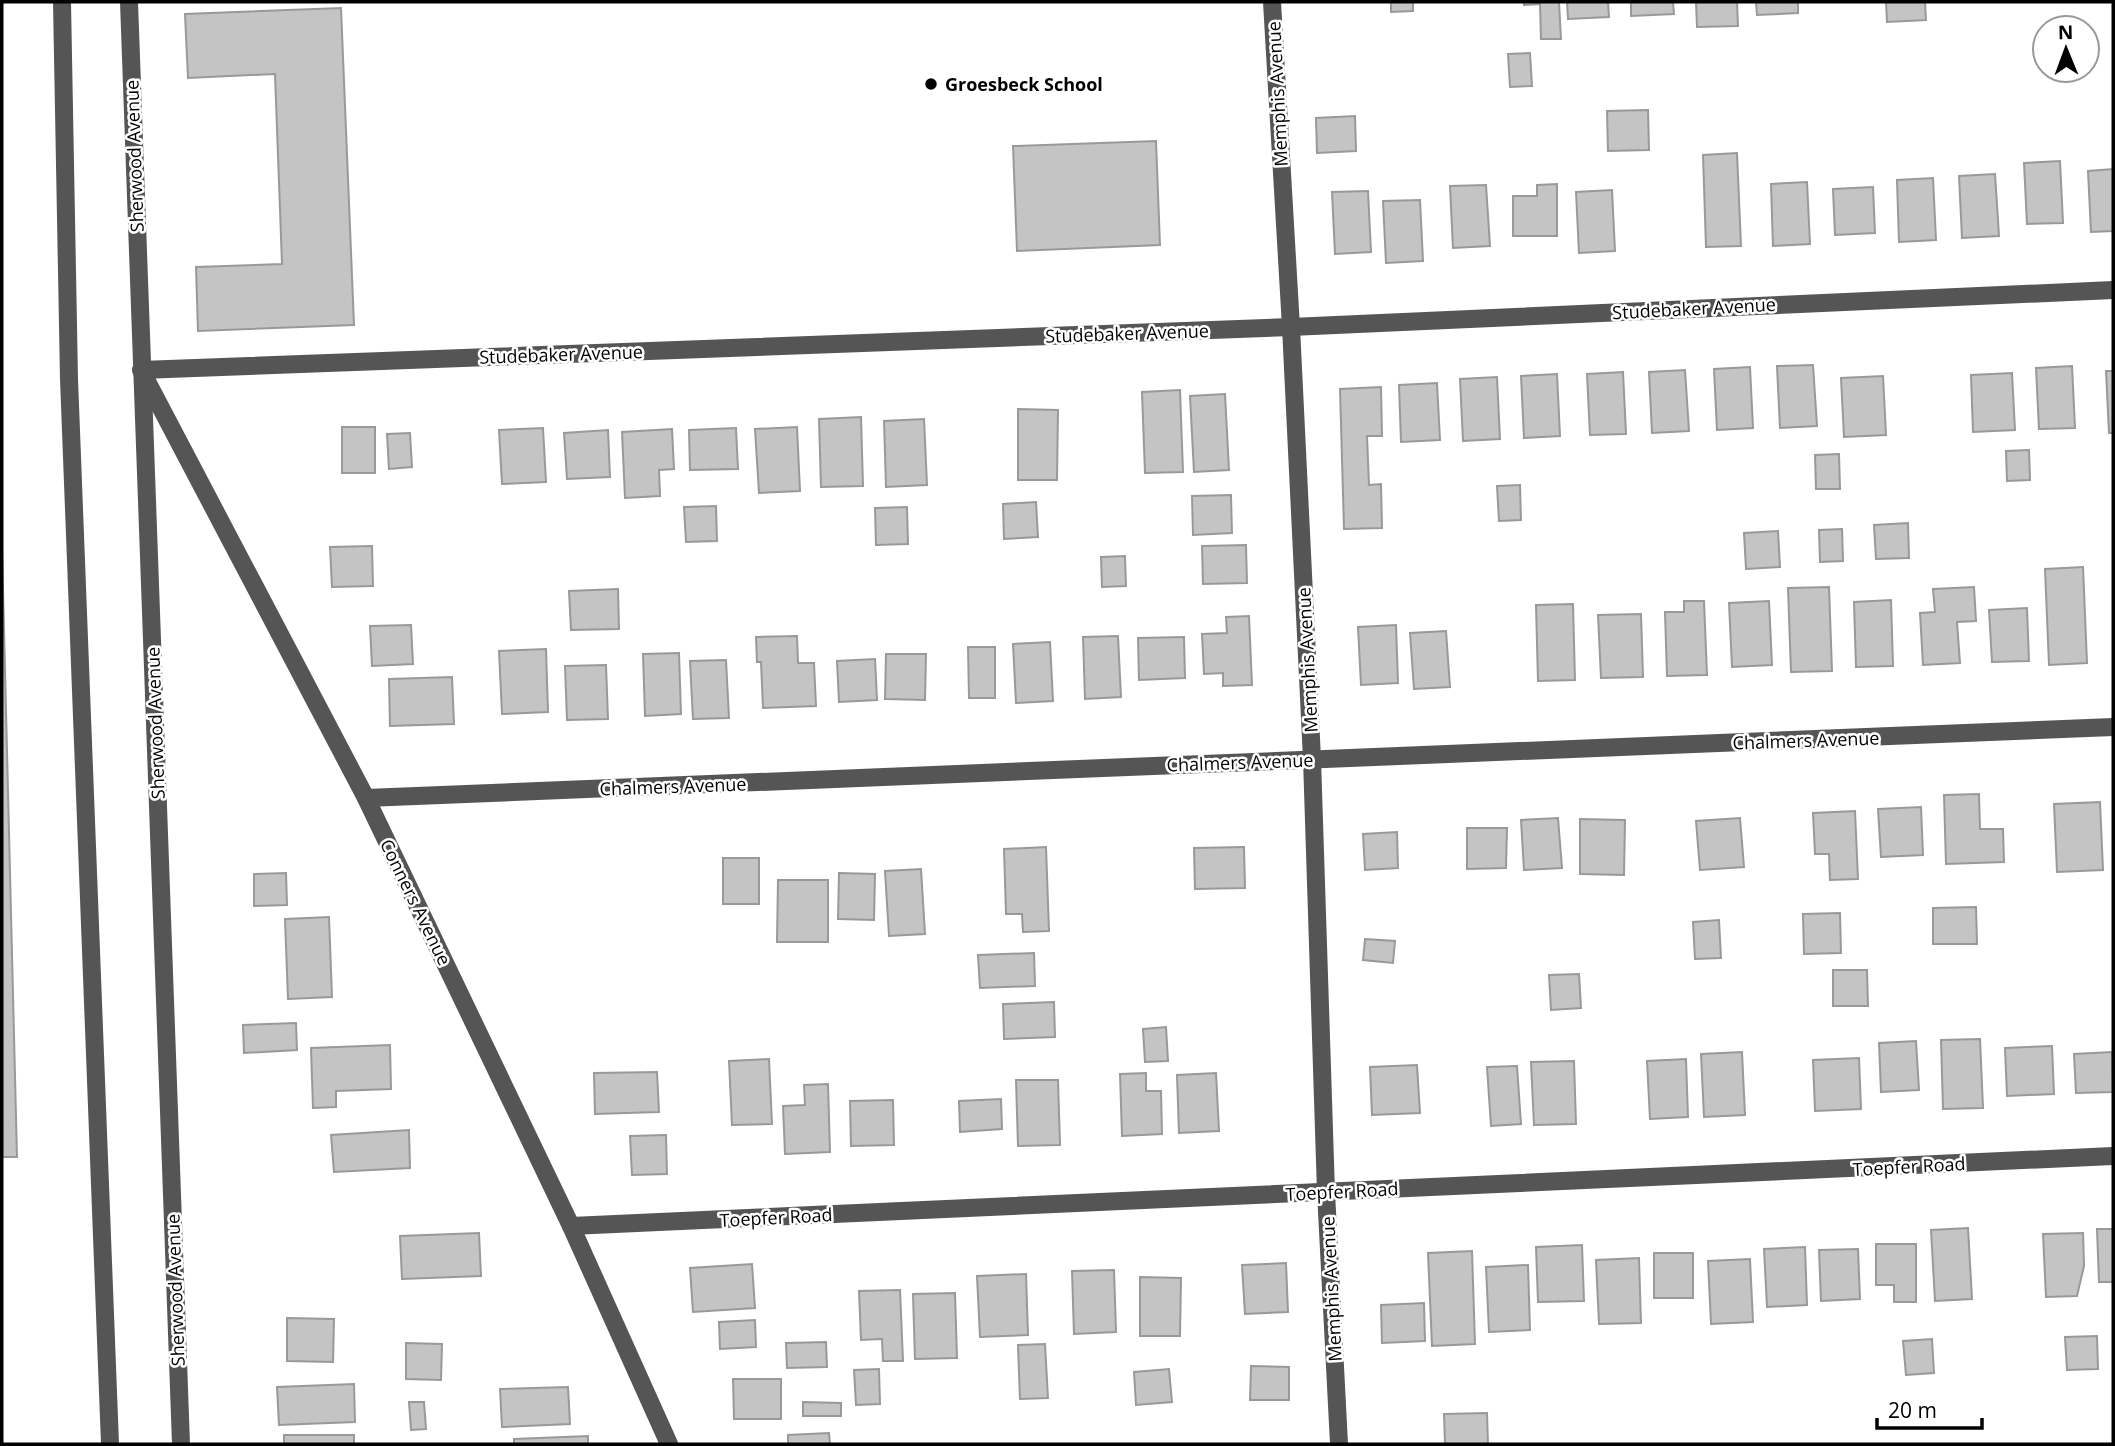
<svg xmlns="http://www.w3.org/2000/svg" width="2115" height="1446" font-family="'Open Sans',sans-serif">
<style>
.building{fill:#c4c4c4;stroke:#999;stroke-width:2}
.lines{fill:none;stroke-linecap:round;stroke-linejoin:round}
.minor{stroke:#555;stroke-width:18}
.poi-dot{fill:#000;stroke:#fff;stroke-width:2.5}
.labels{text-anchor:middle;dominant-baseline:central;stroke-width:5;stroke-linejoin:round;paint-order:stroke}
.poi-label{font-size:18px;font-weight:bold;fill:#000;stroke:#fff;text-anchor:start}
.street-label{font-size:18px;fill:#000;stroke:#fff}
</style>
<rect width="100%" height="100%" fill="#fff"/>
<g class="building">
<polygon points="1391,2 1413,2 1413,11 1391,12"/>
<polygon points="1524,2 1559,2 1561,39 1541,39 1540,4 1524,5"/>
<polygon points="1567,2 1608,2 1609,17 1568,19"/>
<polygon points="1631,2 1673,2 1674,14 1631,16"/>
<polygon points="1696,2 1737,2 1738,26 1697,27"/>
<polygon points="1756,2 1798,2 1798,13 1757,15"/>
<polygon points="1886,2 1925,2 1926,20 1887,22"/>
<polygon points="341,8 354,325 198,331 196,267 282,264 275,74 188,78 185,14"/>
<polygon points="1530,53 1532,86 1510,87 1508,54"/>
<polygon points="1648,110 1649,150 1608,151 1607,111"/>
<polygon points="1355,116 1356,151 1317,153 1316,118"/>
<polygon points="1156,141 1160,245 1017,251 1013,146"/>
<polygon points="1737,153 1741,246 1706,247 1703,155"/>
<polygon points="2060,161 2063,223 2027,224 2024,163"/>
<polygon points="2113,169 2113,231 2091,232 2088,171"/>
<polygon points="1995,174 1999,236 1962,238 1959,176"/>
<polygon points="1933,178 1936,240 1899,242 1897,180"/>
<polygon points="1807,182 1810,244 1773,246 1771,184"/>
<polygon points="1557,184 1557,236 1513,236 1513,196 1537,196 1537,185"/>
<polygon points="1486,185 1490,246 1453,248 1450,186"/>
<polygon points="1873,187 1875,233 1835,235 1833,189"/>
<polygon points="1612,190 1615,251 1579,253 1576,192"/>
<polygon points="1368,191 1371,252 1335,254 1332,192"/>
<polygon points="1420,200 1423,261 1386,263 1383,201"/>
<polygon points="1813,365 1817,426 1780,428 1777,366"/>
<polygon points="2072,366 2075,428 2039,429 2036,368"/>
<polygon points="1750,367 1753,428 1717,430 1714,369"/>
<polygon points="1685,370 1689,431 1652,433 1649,372"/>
<polygon points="2106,371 2113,371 2113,433 2109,433"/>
<polygon points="1623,372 1626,434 1590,435 1587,374"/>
<polygon points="2012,373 2015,430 1973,432 1971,375"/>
<polygon points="1557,374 1560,436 1524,438 1521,376"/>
<polygon points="1883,376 1886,435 1844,437 1841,378"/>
<polygon points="1497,377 1500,439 1463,441 1460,379"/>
<polygon points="1437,383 1440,440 1401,442 1399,385"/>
<polygon points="1381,387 1382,436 1367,436 1369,485 1381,484 1382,528 1344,529 1340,389"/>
<polygon points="1180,390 1183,472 1145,473 1142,392"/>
<polygon points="1225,394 1229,470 1194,472 1190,396"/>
<polygon points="1018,409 1058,410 1057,480 1018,480"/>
<polygon points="861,417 863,486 821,487 819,419"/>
<polygon points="924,419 927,485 886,487 884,421"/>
<rect x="342" y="427" width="33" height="46"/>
<polygon points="797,427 800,491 759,493 755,429"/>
<polygon points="543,428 546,482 502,484 499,430"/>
<polygon points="736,428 738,469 690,470 689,430"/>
<polygon points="672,429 674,469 659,470 660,496 625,498 622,432"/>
<polygon points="608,430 610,477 567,479 564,433"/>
<polygon points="410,433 412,467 389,469 387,434"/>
<polygon points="2029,450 2030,480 2007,481 2006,451"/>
<polygon points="1839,454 1840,489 1816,489 1815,455"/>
<polygon points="1520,485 1521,520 1499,521 1497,486"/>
<polygon points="1231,495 1232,533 1193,535 1192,496"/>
<polygon points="1036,502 1038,537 1004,539 1003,504"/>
<polygon points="716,506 717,541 686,542 684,507"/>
<polygon points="907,507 908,544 876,545 875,508"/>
<polygon points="1908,523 1909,558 1876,559 1874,525"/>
<polygon points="1842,529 1843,561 1820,562 1819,530"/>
<polygon points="1778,531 1780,567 1746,569 1744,533"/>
<polygon points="1246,545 1247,583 1203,584 1202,546"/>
<polygon points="372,546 373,586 332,587 330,547"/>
<polygon points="2,548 17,1157 2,1157"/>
<polygon points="1125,556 1126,586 1102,587 1101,557"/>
<polygon points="2083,567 2087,663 2049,665 2045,569"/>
<polygon points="1829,587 1832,671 1791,672 1788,588"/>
<polygon points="1974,587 1976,621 1957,622 1960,663 1923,665 1920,613 1935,612 1933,589"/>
<polygon points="618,589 619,629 571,630 569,591"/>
<polygon points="1891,600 1893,666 1856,667 1854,602"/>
<polygon points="1684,601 1704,601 1707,675 1667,676 1665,612 1684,612"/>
<polygon points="1769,601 1772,665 1732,667 1729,603"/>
<polygon points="1573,604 1575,680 1538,681 1536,605"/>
<polygon points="2027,608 2029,661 1992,662 1989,610"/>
<polygon points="1641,614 1643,677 1601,678 1598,615"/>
<polygon points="1249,616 1252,685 1223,686 1223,673 1204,674 1202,634 1227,633 1226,617"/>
<polygon points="411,625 413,664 372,666 370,626"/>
<polygon points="1396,625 1398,683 1361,685 1358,627"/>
<polygon points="1446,631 1450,687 1414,689 1410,633"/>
<polygon points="797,636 798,663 814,663 816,706 763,708 761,662 757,662 756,637"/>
<polygon points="1118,636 1121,697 1085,699 1083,637"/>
<polygon points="1184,637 1185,678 1139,680 1138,638"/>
<polygon points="1050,642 1053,701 1016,703 1013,644"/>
<polygon points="968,647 995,647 995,698 969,698"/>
<polygon points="546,649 548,712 502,714 499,651"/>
<polygon points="679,653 681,714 645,716 643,654"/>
<polygon points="886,654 926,654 925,700 885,699"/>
<polygon points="875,659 877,700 839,702 837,661"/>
<polygon points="726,660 729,718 693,719 690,661"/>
<polygon points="606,665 608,719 567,720 565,666"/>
<polygon points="452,677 454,724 390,726 389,679"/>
<polygon points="1979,794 1980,829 2003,829 2004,862 1946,864 1944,795"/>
<polygon points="2100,802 2103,870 2057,872 2054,804"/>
<polygon points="1921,807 1923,855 1881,857 1878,809"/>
<polygon points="1855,811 1858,879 1830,880 1829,854 1815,854 1813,813"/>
<polygon points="1558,818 1562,868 1524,870 1521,820"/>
<polygon points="1740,818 1744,867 1700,870 1696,821"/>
<polygon points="1580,819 1625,820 1624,875 1580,874"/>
<polygon points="1467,828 1507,828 1506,868 1467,869"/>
<polygon points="1397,832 1398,868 1365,870 1363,834"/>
<polygon points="1046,847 1049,931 1023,932 1022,914 1006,914 1004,849"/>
<polygon points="1244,847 1245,888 1195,889 1194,848"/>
<rect x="723" y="858" width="36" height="46"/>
<polygon points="921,869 925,934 889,936 885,871"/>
<polygon points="286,873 287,905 254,906 254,874"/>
<polygon points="839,873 875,874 874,920 838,919"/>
<polygon points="778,880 828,880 828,942 777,942"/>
<polygon points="1976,907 1977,944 1933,944 1933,908"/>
<polygon points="1840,913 1841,953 1804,954 1803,914"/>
<polygon points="329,917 332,997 288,999 285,919"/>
<polygon points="1719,920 1721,958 1695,959 1693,922"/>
<polygon points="1365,939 1395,941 1393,963 1363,960"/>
<polygon points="1034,953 1035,986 980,988 978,955"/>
<polygon points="1833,970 1867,970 1868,1006 1833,1006"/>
<polygon points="1579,974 1581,1008 1551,1010 1549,975"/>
<polygon points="1054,1002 1055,1037 1004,1039 1003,1004"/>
<polygon points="296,1023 297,1050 244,1053 243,1025"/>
<polygon points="1166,1027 1168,1061 1145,1062 1143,1029"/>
<polygon points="1980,1039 1983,1108 1943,1109 1941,1040"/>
<polygon points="1916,1041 1919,1090 1881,1092 1879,1043"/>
<polygon points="390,1045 391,1089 336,1091 336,1107 313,1108 311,1048"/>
<polygon points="2052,1046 2054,1094 2007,1096 2005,1048"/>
<polygon points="1742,1052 1745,1115 1704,1117 1701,1054"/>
<polygon points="2112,1052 2113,1092 2076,1093 2074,1054"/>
<polygon points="1859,1058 1861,1109 1815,1111 1813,1060"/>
<polygon points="769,1059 772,1124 732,1125 729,1061"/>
<polygon points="1686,1059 1688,1117 1650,1119 1647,1061"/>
<polygon points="1574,1061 1576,1124 1534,1125 1531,1062"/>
<polygon points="1417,1065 1420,1113 1372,1115 1370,1067"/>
<polygon points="1517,1066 1521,1124 1491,1126 1487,1067"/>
<polygon points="657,1072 659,1112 595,1114 594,1073"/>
<polygon points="1146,1073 1146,1091 1161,1091 1162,1134 1122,1136 1120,1074"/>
<polygon points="1216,1073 1219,1131 1179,1133 1177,1075"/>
<polygon points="1016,1080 1058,1080 1060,1145 1018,1146"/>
<polygon points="828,1084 830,1152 785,1154 783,1106 805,1105 804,1085"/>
<polygon points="1001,1099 1002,1129 960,1132 959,1101"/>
<polygon points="893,1100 894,1145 851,1146 850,1101"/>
<polygon points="409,1130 410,1168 334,1172 331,1135"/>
<polygon points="666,1135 667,1174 632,1175 630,1136"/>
<polygon points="1968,1228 1972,1299 1935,1301 1931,1230"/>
<polygon points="2097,1229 2113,1229 2113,1282 2099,1282"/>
<polygon points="479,1233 481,1276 402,1279 400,1236"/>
<polygon points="2083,1233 2084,1266 2077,1296 2046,1297 2043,1234"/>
<polygon points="1876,1244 1916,1244 1916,1302 1894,1302 1894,1285 1876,1285"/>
<polygon points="1582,1245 1584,1301 1538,1302 1536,1247"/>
<polygon points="1805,1247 1807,1305 1767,1307 1764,1249"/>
<polygon points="1858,1249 1860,1299 1821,1301 1819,1250"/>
<polygon points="1472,1251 1475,1344 1432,1346 1428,1253"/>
<rect x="1654" y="1253" width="39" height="45"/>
<polygon points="1639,1258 1641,1323 1599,1324 1596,1260"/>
<polygon points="1750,1259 1753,1322 1711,1324 1708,1261"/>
<polygon points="1286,1263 1288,1312 1245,1314 1242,1265"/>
<polygon points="752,1264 755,1308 693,1312 690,1268"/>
<polygon points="1528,1265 1530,1330 1489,1332 1486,1267"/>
<polygon points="1114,1270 1116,1332 1074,1334 1072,1271"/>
<polygon points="1026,1274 1028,1335 980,1337 977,1276"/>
<polygon points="1140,1277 1181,1278 1180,1336 1140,1336"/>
<polygon points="900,1290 903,1361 883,1361 882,1339 861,1340 859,1291"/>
<polygon points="955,1293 957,1358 915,1359 913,1294"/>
<polygon points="1424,1303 1425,1341 1382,1343 1381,1305"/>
<polygon points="287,1318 334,1319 333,1362 287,1361"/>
<polygon points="755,1320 756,1347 720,1349 719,1322"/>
<polygon points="2097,1336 2098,1369 2067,1370 2065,1337"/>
<polygon points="1932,1339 1934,1373 1906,1375 1903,1341"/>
<polygon points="826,1342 827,1367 787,1368 786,1343"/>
<polygon points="406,1343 442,1344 441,1380 406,1379"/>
<polygon points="1045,1344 1048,1398 1020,1399 1018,1345"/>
<polygon points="1251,1366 1289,1367 1289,1400 1250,1400"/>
<polygon points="879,1369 880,1404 856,1405 854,1370"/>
<polygon points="1169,1369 1172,1402 1136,1405 1134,1372"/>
<polygon points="733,1379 781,1379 781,1419 734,1419"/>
<polygon points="354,1384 355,1422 279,1425 277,1387"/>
<polygon points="568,1387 570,1424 502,1427 500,1389"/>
<polygon points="409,1402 424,1402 426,1429 411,1430"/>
<polygon points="803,1402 841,1403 841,1416 803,1416"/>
<polygon points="1487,1413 1488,1444 1445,1444 1444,1414"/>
<polygon points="829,1433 830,1444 788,1444 788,1435"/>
<rect x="284" y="1435" width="70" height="9"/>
<polygon points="588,1436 588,1444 514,1444 514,1439"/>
</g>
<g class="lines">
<g class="minor">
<polyline points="62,2 69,379 110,1444"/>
<polyline points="129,2 181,1444"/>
<polyline points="1272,2 1291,327 1312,759 1326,1192 1339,1444"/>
<polyline points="366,798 2113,727"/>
<polyline points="571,1226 2113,1156"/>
<polyline points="669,1444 571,1226 366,798 141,370 1291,327 2113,290"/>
</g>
</g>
<circle class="poi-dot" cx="931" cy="84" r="7"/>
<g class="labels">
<g class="poi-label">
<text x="945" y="84">Groesbeck School</text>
</g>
<g class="street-label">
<text transform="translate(1277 94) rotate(-93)">Memphis Avenue</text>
<text transform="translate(134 156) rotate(-92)">Sherwood Avenue</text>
<text transform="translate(1694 308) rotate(-3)">Studebaker Avenue</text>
<text transform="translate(1127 333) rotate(-2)">Studebaker Avenue</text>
<text transform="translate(561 354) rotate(-2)">Studebaker Avenue</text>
<text transform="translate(1307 660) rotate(-93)">Memphis Avenue</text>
<text transform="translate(155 723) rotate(-92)">Sherwood Avenue</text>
<text transform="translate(1806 740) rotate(-2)">Chalmers Avenue</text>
<text transform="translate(1240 762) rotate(-2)">Chalmers Avenue</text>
<text transform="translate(673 786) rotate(-2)">Chalmers Avenue</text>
<text transform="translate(416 902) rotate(64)">Conners Avenue</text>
<text transform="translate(1909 1166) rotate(-3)">Toepfer Road</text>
<text transform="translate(1342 1191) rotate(-3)">Toepfer Road</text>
<text transform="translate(776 1217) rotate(-3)">Toepfer Road</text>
<text transform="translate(1331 1289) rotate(-93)">Memphis Avenue</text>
<text transform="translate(175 1290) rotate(-92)">Sherwood Avenue</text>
</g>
</g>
<rect width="2115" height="1446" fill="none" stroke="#000000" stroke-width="7"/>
<g transform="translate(2066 49) rotate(359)"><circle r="33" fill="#ffffff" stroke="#999999" stroke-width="2"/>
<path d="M0-5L12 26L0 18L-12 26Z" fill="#000000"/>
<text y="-10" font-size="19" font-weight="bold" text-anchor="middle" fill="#000000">N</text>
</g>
<path d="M1877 1418v10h105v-10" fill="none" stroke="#000000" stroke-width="3.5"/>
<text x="1888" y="1418" font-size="21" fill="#000000" stroke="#ffffff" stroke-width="5" paint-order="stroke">20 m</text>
</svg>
